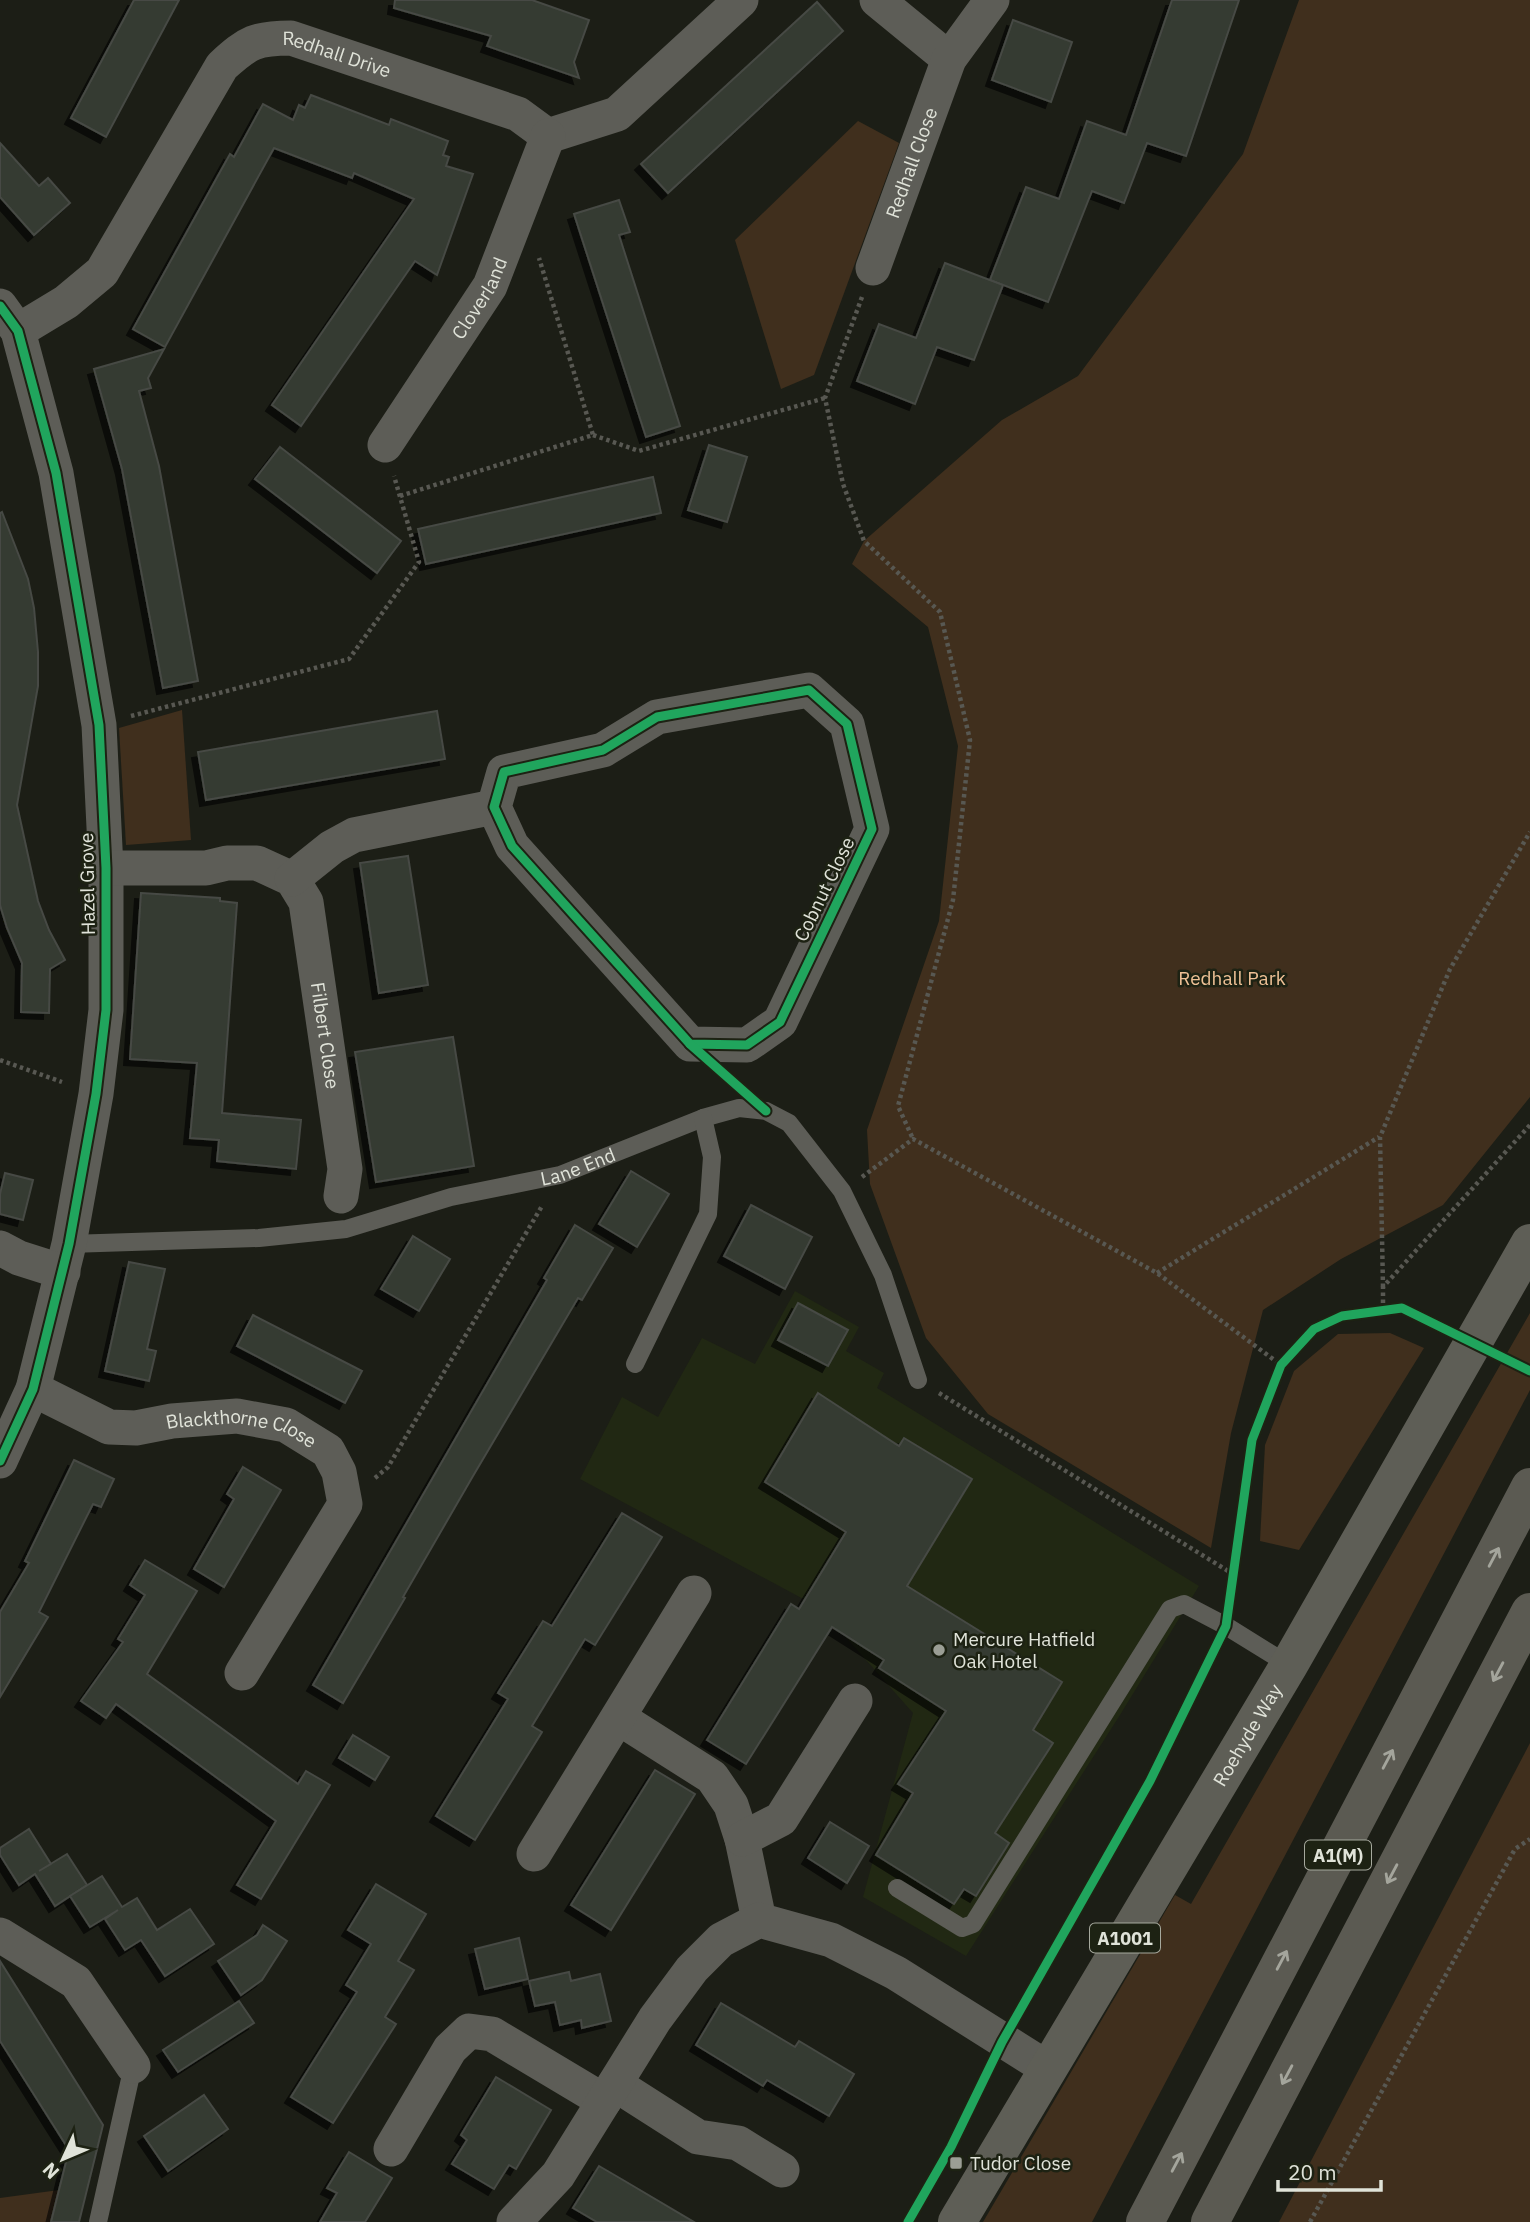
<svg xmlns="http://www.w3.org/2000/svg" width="1530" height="2222" font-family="'IBM Plex Sans',sans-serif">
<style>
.built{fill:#212813}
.green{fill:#402f1d}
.building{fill:#353a32;stroke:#464a44;stroke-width:2;filter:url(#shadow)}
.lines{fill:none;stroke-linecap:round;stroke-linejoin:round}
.path{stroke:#585852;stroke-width:4.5;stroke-dasharray:3.5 3.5;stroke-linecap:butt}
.lane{stroke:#5d5d57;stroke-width:18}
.street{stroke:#5d5d57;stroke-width:35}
.primary{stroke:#5e5e56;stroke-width:38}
.highway{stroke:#5b5a52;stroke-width:38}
.cycleway-casing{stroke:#1d2213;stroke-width:13}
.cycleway{stroke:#20a55d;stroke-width:9}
.oneway{stroke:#a4a59c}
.poi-dot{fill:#9b9e95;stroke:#1d2213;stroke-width:2.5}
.labels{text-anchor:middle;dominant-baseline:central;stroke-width:5;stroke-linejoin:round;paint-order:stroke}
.shield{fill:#1d2213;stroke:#a6a99e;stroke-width:2}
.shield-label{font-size:18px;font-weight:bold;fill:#e0e3d9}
.street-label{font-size:19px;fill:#e0e3d9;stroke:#1d2213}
.park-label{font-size:19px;fill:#eec095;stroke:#1d2213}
.poi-label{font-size:19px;fill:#e0e3d9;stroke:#1d2213;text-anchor:start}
</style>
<defs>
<filter id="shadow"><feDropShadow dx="-6" dy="6" stdDeviation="0" flood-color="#0009"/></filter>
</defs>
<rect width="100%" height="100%" fill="#1c1e16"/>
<polygon class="built" points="795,1291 859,1327 846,1351 884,1373 877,1388 1199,1586 1120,1715 966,1956 863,1897 913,1713 820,1608 580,1479 622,1397 658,1417 702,1338 755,1364"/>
<g class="green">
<polygon points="1299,0 1530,0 1530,1097 1443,1205 1341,1259 1263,1310 1231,1433 1211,1548 988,1414 926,1338 870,1184 867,1130 939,921 958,746 928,627 852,564 864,541 1002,420 1078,376 1243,154"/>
<polygon points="858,121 899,143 814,375 781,389 735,240"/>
<polygon points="182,710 191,840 126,845 119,728"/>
<polygon points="1530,1313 1530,1390 1092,2222 983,2222 1175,1895 1191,1904"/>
<polygon points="1390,1333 1424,1348 1299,1550 1260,1541 1265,1445 1294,1371 1338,1334"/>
<polygon points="1530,1743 1530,2222 1279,2222"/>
<polygon points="59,2190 51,2222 0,2222 0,2198"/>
</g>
<g class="building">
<polygon points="134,0 179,0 106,137 71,118"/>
<polygon points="395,0 532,0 589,20 574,62 579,78 487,46 491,36 394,8"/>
<polygon points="1172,0 1239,0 1186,156 1147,143 1124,203 1092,191 1048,302 990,280 1026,187 1059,199 1087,121 1126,135"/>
<polygon points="817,2 843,31 668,193 641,164"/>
<polygon points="1013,20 1072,42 1051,102 992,80"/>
<polygon points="311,95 389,125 391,119 448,141 443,155 449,157 446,166 473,174 437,275 415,261 301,426 272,405 414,199 354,173 352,178 274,148 165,347 133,329 230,154 234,157 263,104 293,120 299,105 305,108"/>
<polygon points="0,143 39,186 48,178 70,203 34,235 0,197"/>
<polygon points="619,200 630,232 619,235 680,426 646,437 574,214"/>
<polygon points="945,263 1003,285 974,360 937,347 915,404 857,381 879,324 916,338"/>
<polygon points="164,349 148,378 151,388 139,391 159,466 198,681 163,688 122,469 94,369"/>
<polygon points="709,445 747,457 727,522 688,510"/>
<polygon points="280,447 401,541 377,573 255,479"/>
<polygon points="653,477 661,513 426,564 418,529"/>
<polygon points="2,512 28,579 34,608 38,652 38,686 17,805 38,901 49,930 65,960 50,969 49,1013 21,1012 22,963 7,928 0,905 0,513"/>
<polygon points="437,711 445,759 206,800 198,752"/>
<polygon points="408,856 428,985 379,993 360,863"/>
<polygon points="141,893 220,898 220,901 237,903 222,1113 301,1120 296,1169 217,1161 219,1140 190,1138 197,1063 130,1059"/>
<polygon points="453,1037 474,1166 376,1182 355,1052"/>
<polygon points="631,1171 669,1194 637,1247 599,1224"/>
<polygon points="5,1173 33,1180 23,1220 0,1214 0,1194"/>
<polygon points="751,1205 812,1237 785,1289 724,1256"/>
<polygon points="575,1225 613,1248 582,1300 578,1298 473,1476 403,1597 405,1598 343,1703 313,1685 547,1280 544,1278"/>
<polygon points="413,1236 450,1259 419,1311 381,1289"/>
<polygon points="129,1262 165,1269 147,1349 156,1351 149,1381 105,1371"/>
<polygon points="798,1303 848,1330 828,1366 778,1340"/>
<polygon points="253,1315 362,1371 345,1403 237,1346"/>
<polygon points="818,1393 899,1446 904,1438 972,1479 907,1586 1062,1682 1033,1730 1053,1743 995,1833 1009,1843 976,1896 964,1889 954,1904 876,1855 913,1793 898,1784 946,1711 879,1668 884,1660 832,1627 746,1764 707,1740 791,1604 799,1609 846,1532 765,1482"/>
<polygon points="74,1460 114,1479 101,1507 93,1504 39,1612 48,1617 0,1697 0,1612 29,1563 25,1561"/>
<polygon points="243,1467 281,1490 224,1587 194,1569 234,1499 227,1494"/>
<polygon points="622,1513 662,1537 595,1645 585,1639 532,1726 542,1732 475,1840 436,1816 508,1699 498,1693 543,1621 552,1626"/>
<polygon points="145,1560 197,1591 147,1674 298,1784 306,1771 330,1785 261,1899 237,1885 276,1821 116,1704 106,1718 81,1701 123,1642 118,1639 145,1595 130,1585"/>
<polygon points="353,1735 389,1757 375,1780 339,1758"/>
<polygon points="655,1770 695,1794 611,1930 571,1905"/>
<polygon points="830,1822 869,1846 847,1883 808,1858"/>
<polygon points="29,1829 51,1864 39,1871 67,1854 87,1885 55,1906 35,1874 19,1885 0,1855 0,1848"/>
<polygon points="102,1876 122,1907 137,1898 157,1930 190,1909 214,1944 165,1976 141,1940 125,1950 105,1919 118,1910 90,1927 70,1896"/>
<polygon points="376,1884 426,1914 398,1961 414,1970 385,2017 396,2024 333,2123 291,2097 357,1992 346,1985 371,1944 348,1930"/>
<polygon points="263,1925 287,1941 262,1980 241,1995 218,1961 257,1935"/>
<polygon points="519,1938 528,1979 485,1989 475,1949"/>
<polygon points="0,1961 103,2125 79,2222 51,2222 69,2150 0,2041"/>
<polygon points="569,1972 571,1981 600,1974 611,2021 582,2028 581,2020 560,2025 555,2002 535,2006 529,1981"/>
<polygon points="239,2001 254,2023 178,2072 163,2050"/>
<polygon points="721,2003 795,2047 799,2041 854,2074 829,2116 767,2080 763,2086 696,2045"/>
<polygon points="496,2077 551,2110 516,2169 509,2165 494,2189 452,2164 467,2140 461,2135"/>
<polygon points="204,2095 228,2129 168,2171 144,2136"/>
<polygon points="349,2152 392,2178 365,2222 320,2222 337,2193 327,2188"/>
<polygon points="599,2166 623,2180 694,2222 597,2222 573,2208"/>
</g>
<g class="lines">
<g class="path">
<polyline points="862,297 825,398 843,484 864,541 940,612 970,740 953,900 898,1106 913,1139"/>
<polyline points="593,435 639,451 825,398"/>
<polyline points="400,496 593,435 539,258"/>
<polyline points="131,716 349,659 419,562 394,476"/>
<polyline points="0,1060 62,1082"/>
<polyline points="862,1177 913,1139 1157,1273 1281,1365"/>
<polyline points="1157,1273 1379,1137"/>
<polyline points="1383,1287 1380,1137 1450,969 1530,832"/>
<polyline points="1383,1310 1383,1287 1530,1125"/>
<polyline points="939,1393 1233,1574"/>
<polyline points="375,1478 388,1467 542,1206"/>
<polyline points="1310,2222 1515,1849 1530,1839"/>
</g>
<g class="lane">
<path id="s1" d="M 69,1244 L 259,1238 L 346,1229 L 451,1197 L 560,1175 L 703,1118 L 739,1108 L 766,1111 L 789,1123 L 842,1191 L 883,1275 L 918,1380"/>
<polyline points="635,1364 708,1214 712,1157 703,1118"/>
<polyline points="897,1888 962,1928 973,1924 1170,1609 1184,1604 1226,1626 1289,1665"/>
<polyline points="98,2222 133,2066"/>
</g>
<g class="street">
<polyline points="877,0 949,59"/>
<path id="s2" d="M 873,268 L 949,59 L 992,0"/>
<polyline points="0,306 18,331 56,473 99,725 106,868 106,1010 96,1094 69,1244 33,1389 0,1461"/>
<path id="s3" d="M 18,331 L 66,302 L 102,272 L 222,66 C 248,42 256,38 291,38 L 518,114 L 548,136 L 617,114 L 741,0"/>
<path id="s4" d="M 385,445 L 490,286 L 548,136"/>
<polygon points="809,690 847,724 872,829 780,1022 747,1045 690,1044 512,846 494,807 504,772 603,750 657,717"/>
<path id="s5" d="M 106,868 L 206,868 L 227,863 L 257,863 L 292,879 L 306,902 L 345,1169 L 341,1196"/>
<polyline points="292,879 332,847 354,835 494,807"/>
<polyline points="0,1248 19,1258 63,1272"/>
<path id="s6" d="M 33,1389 L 109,1427 L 136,1428 L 172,1421 L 237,1416 L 286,1425 L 328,1451 L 339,1472 L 345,1504 L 242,1673"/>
<polyline points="619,1718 712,1777 731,1805 742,1839 759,1920"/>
<polyline points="742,1839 781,1819 855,1701"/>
<polyline points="534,1854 694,1593"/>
<polyline points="0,1935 76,1982 133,2066"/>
<polyline points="615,2084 698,2137 738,2143 782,2170"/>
<polyline points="391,2149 450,2049 469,2031 492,2034 604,2101"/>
<polyline points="514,2222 558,2175 655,2019 692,1969 721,1940 759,1920 831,1940 896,1973 1047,2068"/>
</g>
<path class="primary" id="s7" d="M 957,2222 L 1289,1665 L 1530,1243"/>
<g class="highway">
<polyline points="1145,2222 1530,1487"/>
<polyline points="1210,2222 1530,1612"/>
</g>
<defs>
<g id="cycleway">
<polyline points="0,306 18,331 56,473 99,725 106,868 106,1010 96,1094 69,1244 33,1389 0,1461"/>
<polygon points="809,690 847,724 872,829 780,1022 747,1045 690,1044 512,846 494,807 504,772 603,750 657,717"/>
<polyline points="690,1044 766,1111"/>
<polyline points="908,2222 951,2147 1002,2042 1150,1781 1226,1626 1252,1440 1281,1365 1314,1329 1342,1316 1402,1308 1530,1371"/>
</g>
</defs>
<use href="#cycleway" class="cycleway-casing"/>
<use href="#cycleway" class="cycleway"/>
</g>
<defs><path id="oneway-shaft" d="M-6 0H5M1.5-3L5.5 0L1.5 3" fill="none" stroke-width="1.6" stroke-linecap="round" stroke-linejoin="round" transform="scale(1.75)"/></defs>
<g class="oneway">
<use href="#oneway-shaft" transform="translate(1494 1557) rotate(-62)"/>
<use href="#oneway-shaft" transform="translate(1498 1672) rotate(118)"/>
<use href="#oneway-shaft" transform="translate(1388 1759) rotate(-62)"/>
<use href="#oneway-shaft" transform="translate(1392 1874) rotate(118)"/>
<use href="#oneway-shaft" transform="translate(1282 1960) rotate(-62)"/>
<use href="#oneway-shaft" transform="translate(1287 2075) rotate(118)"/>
<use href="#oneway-shaft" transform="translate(1177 2162) rotate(-62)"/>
</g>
<g class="poi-dot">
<circle cx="939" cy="1650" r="7"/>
<rect x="949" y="2156" width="14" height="14" rx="3.5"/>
</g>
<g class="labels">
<g class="shield">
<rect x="1305" y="1840.5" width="66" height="29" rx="5"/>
<rect x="1090" y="1923.5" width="70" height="29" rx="5"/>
</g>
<g class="shield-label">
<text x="1338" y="1855">A1(M)</text>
<text x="1125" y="1938">A1001</text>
</g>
<g class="street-label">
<text stroke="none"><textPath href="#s3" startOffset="467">Redhall Drive</textPath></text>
<text stroke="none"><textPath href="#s2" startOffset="112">Redhall Close</textPath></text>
<text stroke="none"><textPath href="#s4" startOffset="175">Cloverland</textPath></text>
<text transform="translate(87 884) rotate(-91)">Hazel Grove</text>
<text transform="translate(824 889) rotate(-64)">Cobnut Close</text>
<text stroke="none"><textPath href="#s5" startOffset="352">Filbert Close</textPath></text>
<text stroke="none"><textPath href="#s1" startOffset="518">Lane End</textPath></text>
<text stroke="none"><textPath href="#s6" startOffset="220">Blackthorne Close</textPath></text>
<text stroke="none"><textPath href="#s7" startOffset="567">Roehyde Way</textPath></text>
</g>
<g class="park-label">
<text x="1232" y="978">Redhall Park</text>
</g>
<g class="poi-label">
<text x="953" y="1639">Mercure Hatfield<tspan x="953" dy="22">Oak Hotel</tspan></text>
<text x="970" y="2163">Tudor Close</text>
</g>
</g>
<g transform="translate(63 2159) rotate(226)" stroke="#1d2213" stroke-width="5" paint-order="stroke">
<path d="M0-5L12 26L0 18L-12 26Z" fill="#e0e3d9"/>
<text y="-10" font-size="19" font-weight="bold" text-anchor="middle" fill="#e0e3d9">N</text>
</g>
<path d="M1278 2180v10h103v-10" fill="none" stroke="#e0e3d9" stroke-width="3.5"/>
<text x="1288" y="2180" font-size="21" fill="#e0e3d9" stroke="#1d2213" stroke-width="5" paint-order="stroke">20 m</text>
</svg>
